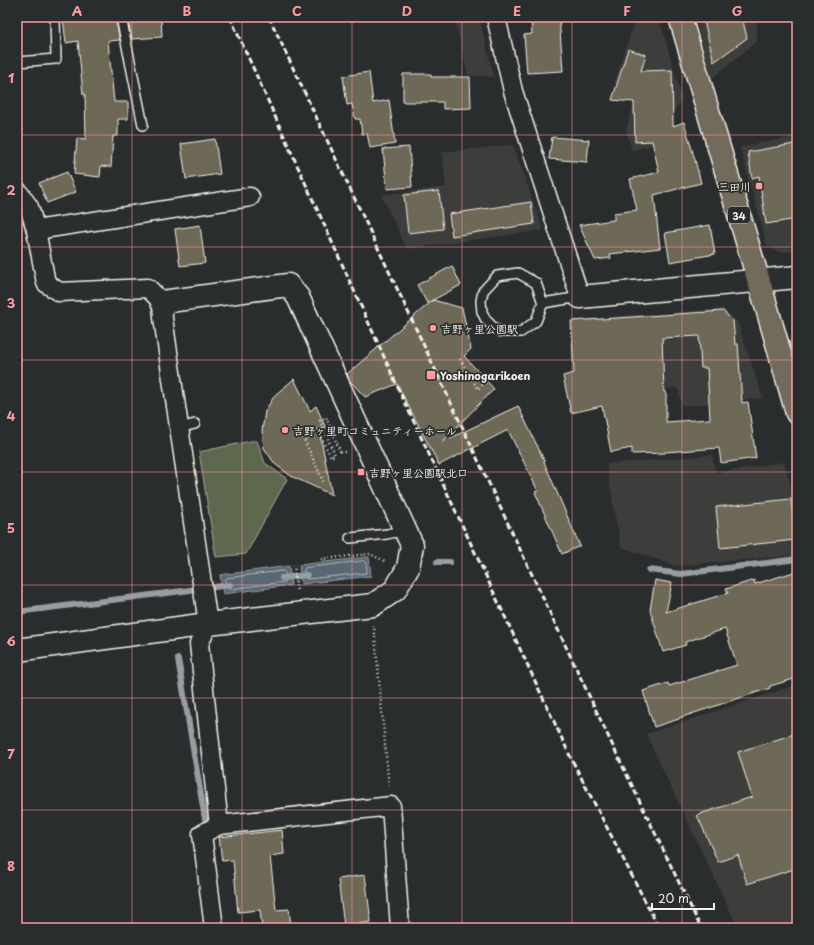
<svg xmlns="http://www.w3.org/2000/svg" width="814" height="945" font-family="'Playpen Sans','Klee One',sans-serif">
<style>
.built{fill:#3e3e3a}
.green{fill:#5d6850;stroke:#a8ac9c}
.water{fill:#586774;stroke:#969ea2}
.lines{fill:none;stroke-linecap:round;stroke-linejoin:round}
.shore{stroke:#b6baba;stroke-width:1}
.stream{stroke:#969ea2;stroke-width:6}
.building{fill:#6e6757;stroke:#f4f1e8;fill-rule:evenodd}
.service-casing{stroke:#f4f1e8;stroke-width:12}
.minor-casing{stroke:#f4f1e8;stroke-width:21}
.tertiary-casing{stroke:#f4f1e8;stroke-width:25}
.trunk-casing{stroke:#f4f1e8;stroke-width:25}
.path{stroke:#f4f1e8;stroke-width:2.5;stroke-dasharray:1 3;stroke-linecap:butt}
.service{stroke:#2a2d2e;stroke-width:9}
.minor{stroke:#2a2d2e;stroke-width:18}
.tertiary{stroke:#2a2d2e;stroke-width:22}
.trunk{stroke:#726b5a;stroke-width:22}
.rail{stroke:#f4f1e8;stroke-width:3;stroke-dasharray:6 3;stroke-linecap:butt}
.grid{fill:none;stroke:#ff9aa2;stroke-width:1;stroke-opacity:0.55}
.poi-dot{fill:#ff9aa2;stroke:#2a2d2e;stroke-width:1.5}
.labels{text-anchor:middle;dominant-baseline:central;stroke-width:3.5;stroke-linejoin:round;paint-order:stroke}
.shield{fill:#2a2d2e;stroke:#b7b6b0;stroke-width:1}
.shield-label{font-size:10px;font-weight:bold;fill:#f4f1e8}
.poi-label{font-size:11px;font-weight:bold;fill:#f4f1e8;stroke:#2a2d2e;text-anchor:start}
.neatline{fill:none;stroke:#ff9aa2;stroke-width:1.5}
.grid-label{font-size:13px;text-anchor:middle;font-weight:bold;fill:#ff9aa2}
</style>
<rect width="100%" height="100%" fill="#2a2d2e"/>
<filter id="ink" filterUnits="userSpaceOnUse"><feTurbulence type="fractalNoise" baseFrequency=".025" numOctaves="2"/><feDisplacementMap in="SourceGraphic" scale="8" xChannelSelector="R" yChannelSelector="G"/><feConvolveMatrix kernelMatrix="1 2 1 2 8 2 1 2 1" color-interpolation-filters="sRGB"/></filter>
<g filter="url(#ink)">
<g class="built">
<polygon points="454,17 479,17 494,77 468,75"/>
<polygon points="636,17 659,17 682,99 652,145 632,151 626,130 639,87 614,83"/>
<polygon points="695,17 757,17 757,41 711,79"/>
<polygon points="797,136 797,251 779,252 767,246 740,147"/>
<polygon points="513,145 543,230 407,249 381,195 446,187 442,152"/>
<polygon points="723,309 737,321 763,398 683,406 677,388 620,390 612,317"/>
<polygon points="712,455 716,473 784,462 797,508 797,555 676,566 621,547 606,464"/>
<polygon points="797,685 797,928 738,928 646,734"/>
</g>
<polygon class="green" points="251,441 257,441 265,463 287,479 246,554 216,557 199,452"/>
<g class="water">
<polygon points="369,557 371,576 301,584 299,565"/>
<polygon points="289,566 291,585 223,594 220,575"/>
</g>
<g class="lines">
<g class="shore">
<polygon points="364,561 366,563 367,571 366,573 307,579 305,578 304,570 305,568"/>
<path d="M 284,571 C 286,573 287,580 285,582 L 229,589 L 226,588 L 225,580 L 227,578 Z"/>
</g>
<g class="stream">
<polyline points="437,562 450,562"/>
<polyline points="649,570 681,574 797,559"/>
<polyline points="282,578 307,575"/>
<polyline points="17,612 230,585"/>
<polyline points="178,659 205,819"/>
</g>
</g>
<g class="building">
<polygon points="63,17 115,17 120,40 108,41 114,102 128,102 128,119 118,119 118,136 113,136 111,167 101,166 100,177 74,174 77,138 86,139 85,94 83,94 78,41 66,43"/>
<polygon points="127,17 161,17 162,37 132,39"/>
<polygon points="559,17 563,71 527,73 524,35 532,34 531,19"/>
<polygon points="703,17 742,17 747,38 714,62"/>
<polygon points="628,49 646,55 641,71 672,70 673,126 684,122 695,160 701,183 654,195 660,248 610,254 611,258 595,260 579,225 614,220 614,213 637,210 630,179 659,172 652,141 635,142 634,102 612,100"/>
<polygon points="369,72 373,103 389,100 395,144 370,148 367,133 362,134 360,119 355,119 352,104 347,105 343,76"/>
<polygon points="403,74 431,74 431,77 470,77 471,108 443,109 443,102 403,102"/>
<polygon points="552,137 589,140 587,162 549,159"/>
<polygon points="215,139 220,174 186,179 181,144"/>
<polygon points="794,144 797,160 797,219 766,224 759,176 752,178 748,152"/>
<polygon points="409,147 412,187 387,189 383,149"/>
<polygon points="67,172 76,192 47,203 39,183"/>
<polygon points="439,191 443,229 408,233 404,195"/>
<polygon points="531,202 534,224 452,236 449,214"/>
<polygon points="200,225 205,263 180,266 175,229"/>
<polygon points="710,225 715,254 670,262 665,233"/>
<polygon points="452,266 461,285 433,300 462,308 471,349 464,356 494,389 442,442 518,406 545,462 544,462 580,546 562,554 535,492 538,491 508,430 439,465 397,384 365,397 350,381 347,374 433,300 427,303 417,285"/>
<path d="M 723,311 L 733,321 L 735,344 L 738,344 L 742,403 L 748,402 L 756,458 L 721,463 L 719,448 L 665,452 L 665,453 L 632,454 L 632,448 L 611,452 L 602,406 L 571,413 L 563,376 L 574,373 L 571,321 ZM 699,336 L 701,368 L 707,368 L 710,419 L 666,422 L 666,392 L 664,392 L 662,338 Z"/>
<polygon points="294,379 310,411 316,406 326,428 319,429 332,495 291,476 275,464 264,448 262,431 265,411 275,395"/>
<polygon points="791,499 795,540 720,548 716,507"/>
<polygon points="794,572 797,581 797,678 770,686 770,688 679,718 679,719 654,727 643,691 668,683 669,686 737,665 725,629 685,642 686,645 663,652 650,610 655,580 672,583 666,612 728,593 726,589 754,580 755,584"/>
<polygon points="797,733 797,868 747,884 738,855 718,862 697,815 752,797 738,752"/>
<polygon points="282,830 284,854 270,856 276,910 289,909 291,926 262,928 260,910 238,912 233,860 222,861 219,837"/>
<polygon points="365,875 371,922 344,926 338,879"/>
</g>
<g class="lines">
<defs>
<g id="service">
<polyline points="121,17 143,125"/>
<polyline points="17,62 56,59 55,17"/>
<polygon points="518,273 536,283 543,303 536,321 521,332 501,332 493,327 486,320 482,312 481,301 483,291 497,276"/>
<polyline points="543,303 580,297"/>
<polyline points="179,428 195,424"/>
<polyline points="350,538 387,534 406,530"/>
</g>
<g id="minor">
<polyline points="496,17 513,91 580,297"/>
<polyline points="17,190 29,207 36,230 46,283 59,292 148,288 162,302 163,318 208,624 199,644 219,825"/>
<polyline points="36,230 250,197"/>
<polyline points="214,928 202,834 219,825 391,806 400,928"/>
</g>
<g id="tertiary">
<polyline points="580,297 797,277"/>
<polyline points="17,650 208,624 373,605 395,590 408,568 412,545 298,297 288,285 162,302"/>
</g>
<polyline id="trunk" points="680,17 768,312 797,413"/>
</defs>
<use href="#service" class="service-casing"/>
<use href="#minor" class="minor-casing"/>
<use href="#tertiary" class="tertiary-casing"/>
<use href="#trunk" class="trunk-casing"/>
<g class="path">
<polyline points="460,359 478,389 487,381"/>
<polyline points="317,430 331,457 335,455 320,421 326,417 340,451 345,452"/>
<polyline points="303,437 324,483"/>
<polyline points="321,559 370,554 385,561"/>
<polyline points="294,565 297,592"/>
<polyline points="374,625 389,788"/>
</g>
<use href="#service" class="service"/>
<use href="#minor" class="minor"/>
<use href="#tertiary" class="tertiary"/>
<use href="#trunk" class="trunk"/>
<g class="rail">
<polyline points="230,17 400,392 571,758 659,928"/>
<polyline points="269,17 610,740 701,928"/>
</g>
</g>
</g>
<path class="grid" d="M 132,17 L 132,928M 242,17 L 242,928M 352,17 L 352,928M 462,17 L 462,928M 572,17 L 572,928M 682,17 L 682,928M 17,135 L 797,135M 17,247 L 797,247M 17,360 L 797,360M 17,472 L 797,472M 17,585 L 797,585M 17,698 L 797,698M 17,810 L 797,810"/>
<g class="poi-dot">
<rect x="755" y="182" width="8" height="8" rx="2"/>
<circle cx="433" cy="328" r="4"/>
<rect x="426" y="370" width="10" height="10" rx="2"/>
<circle cx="285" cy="430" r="4"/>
<rect x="357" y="468" width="8" height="8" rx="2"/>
</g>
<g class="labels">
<rect class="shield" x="728" y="207" width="22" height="16" rx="3"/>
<g class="shield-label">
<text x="739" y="215">34</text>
</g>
<g class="poi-label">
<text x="751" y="186" text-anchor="end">三田川</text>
<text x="441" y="328">吉野ヶ里公園駅</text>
<text x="440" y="375">Yoshinogarikoen</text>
<text x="293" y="430">吉野ヶ里町コミュニティーホール</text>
<text x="369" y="472">吉野ヶ里公園駅北口</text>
</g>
</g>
<rect width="814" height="945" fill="none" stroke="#2a2d2e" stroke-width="44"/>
<path d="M652 903v6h62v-6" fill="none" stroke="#f4f1e8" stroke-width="2"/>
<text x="658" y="903" font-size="12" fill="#f4f1e8" stroke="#2a2d2e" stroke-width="3" paint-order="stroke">20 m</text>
<rect x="22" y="22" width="770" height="901" class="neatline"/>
<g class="grid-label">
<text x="77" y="16">A</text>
<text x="187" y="16">B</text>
<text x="297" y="16">C</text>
<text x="407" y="16">D</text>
<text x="517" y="16">E</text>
<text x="627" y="16">F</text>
<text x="737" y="16">G</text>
<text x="11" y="83">1</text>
<text x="11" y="195">2</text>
<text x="11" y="308">3</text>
<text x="11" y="421">4</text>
<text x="11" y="533">5</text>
<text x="11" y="646">6</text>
<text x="11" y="759">7</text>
<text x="11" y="871">8</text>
</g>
</svg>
